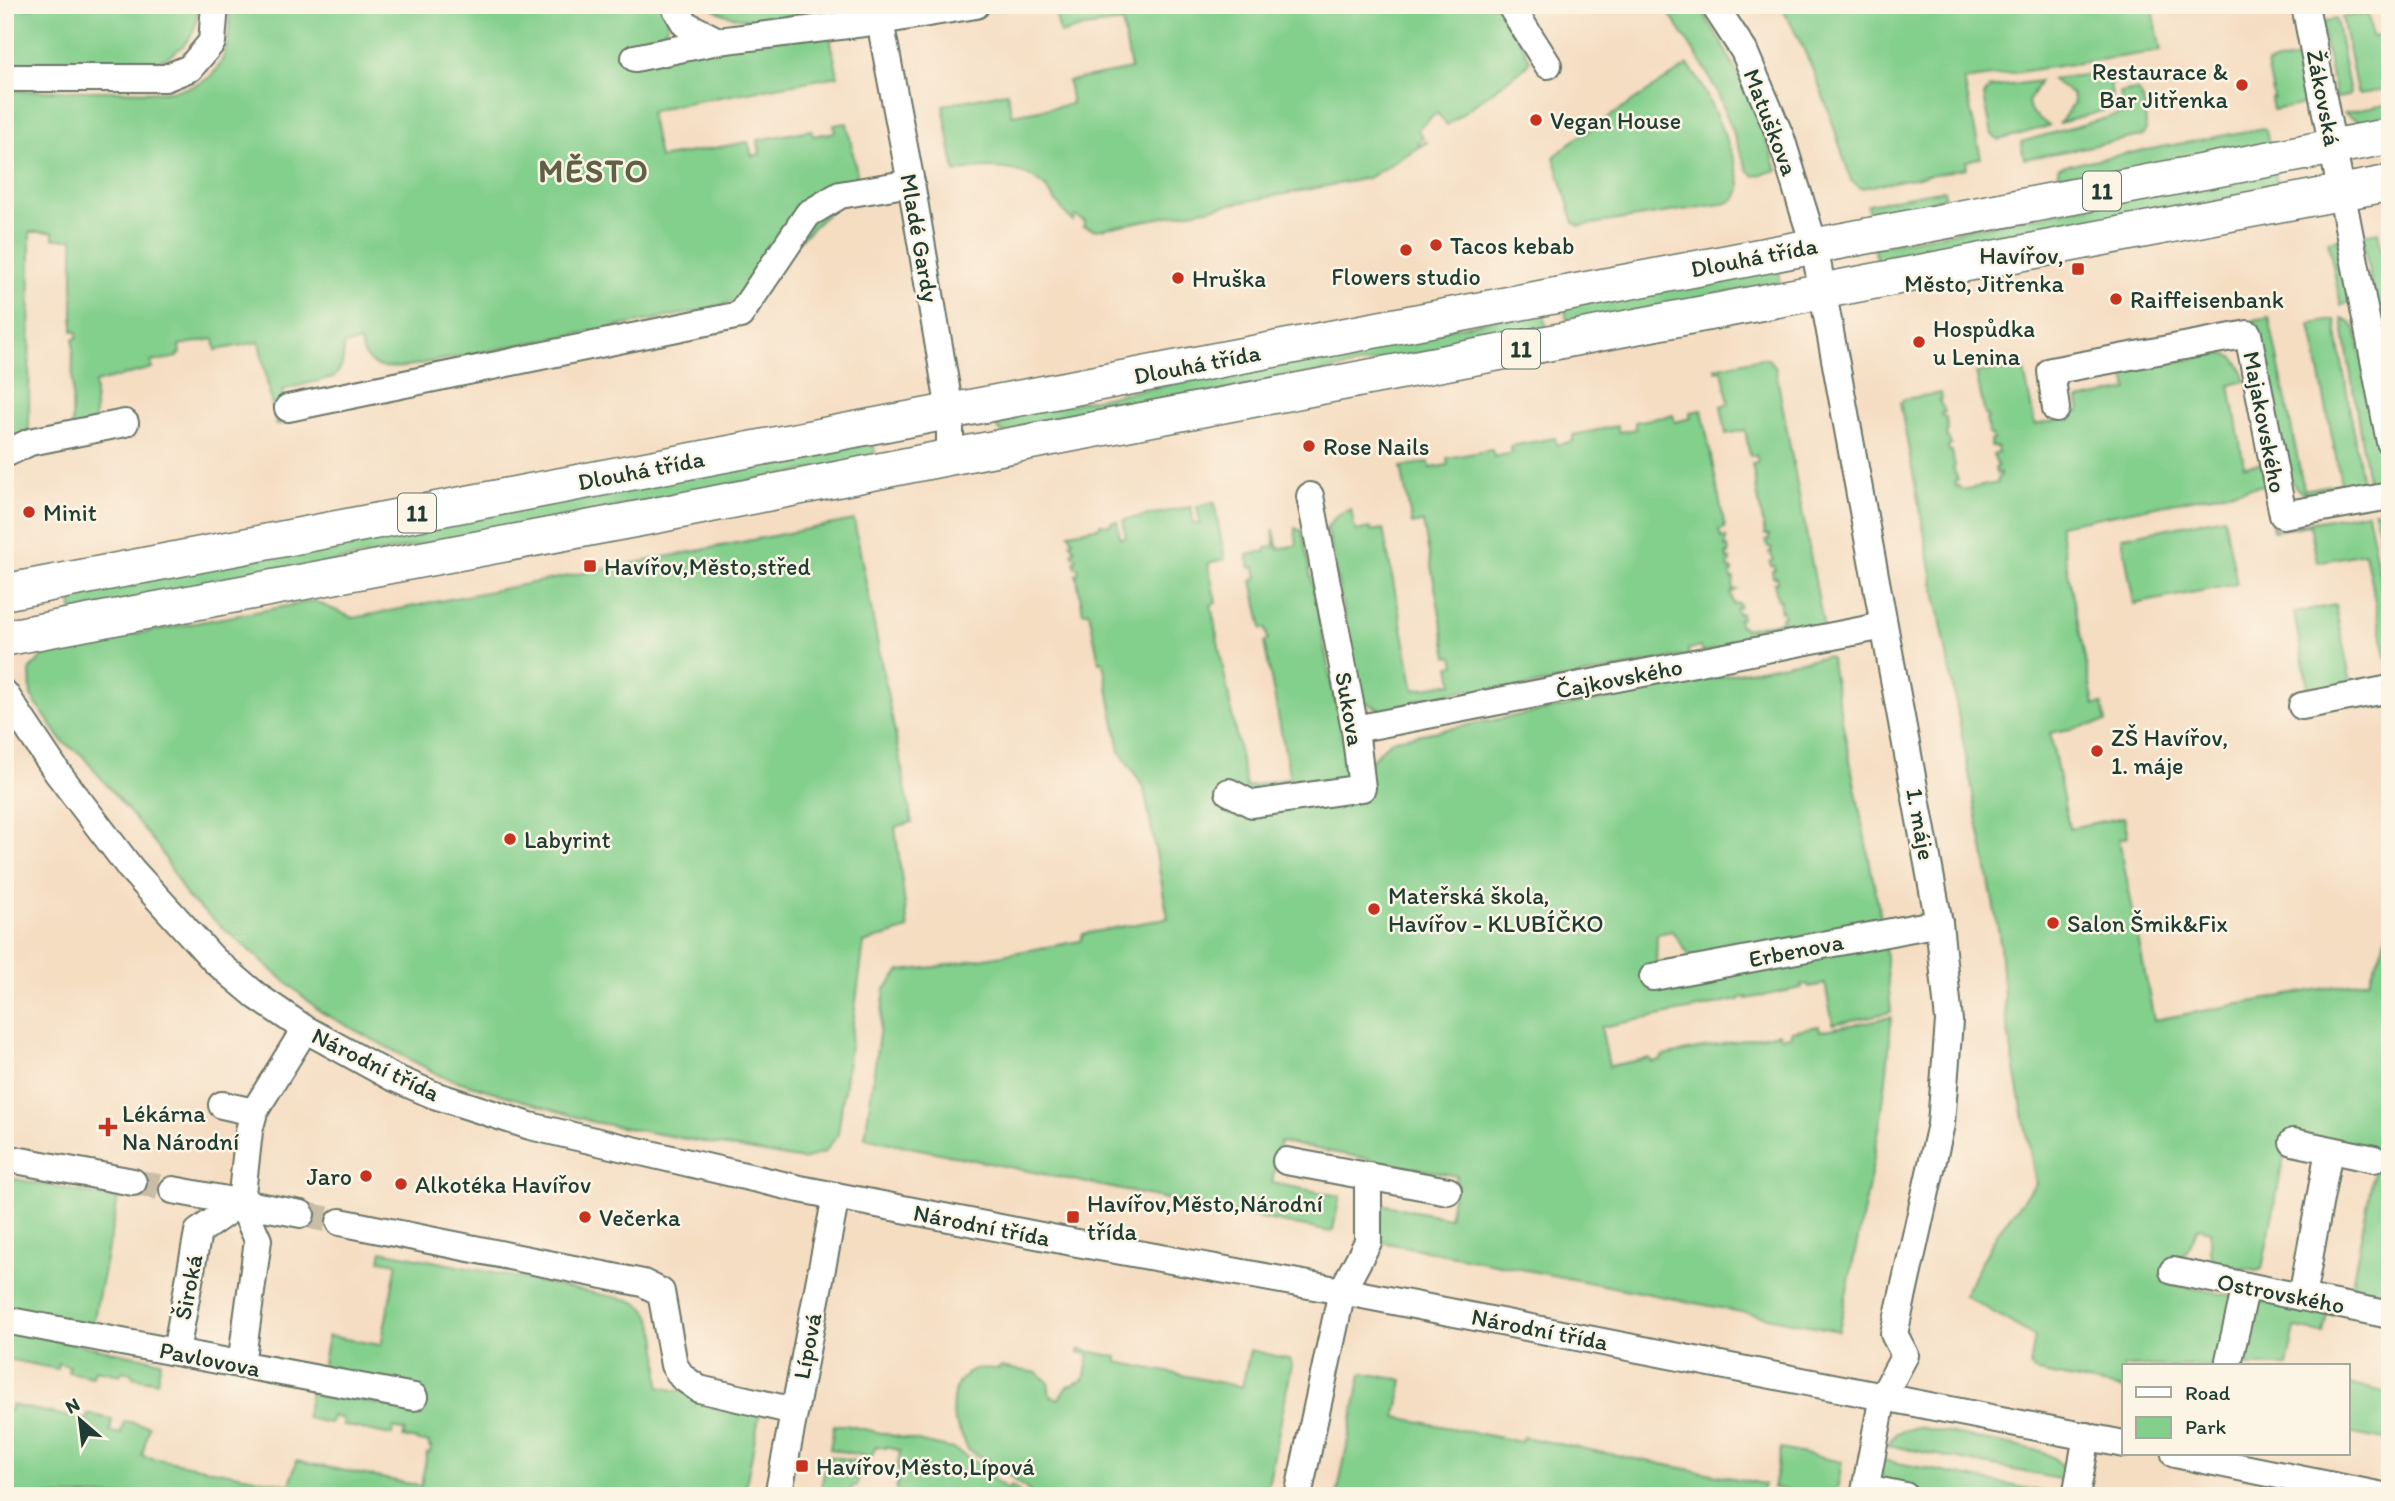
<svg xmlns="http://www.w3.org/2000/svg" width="2395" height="1501" font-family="Itim,sans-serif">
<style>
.green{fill:#83cf8c;stroke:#518660;stroke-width:2}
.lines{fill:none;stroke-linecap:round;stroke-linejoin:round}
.minor-tunnel{stroke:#cabda6;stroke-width:26;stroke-dasharray:26 13;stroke-linecap:butt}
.minor-casing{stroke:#6a7566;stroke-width:30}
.major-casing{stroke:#6a7566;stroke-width:38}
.minor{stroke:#fff;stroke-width:26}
.major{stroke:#fff;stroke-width:35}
.poi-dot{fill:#c8321e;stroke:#fcf5e5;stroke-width:2.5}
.labels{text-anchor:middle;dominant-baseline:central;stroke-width:5;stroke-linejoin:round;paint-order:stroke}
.shield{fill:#fcf5e5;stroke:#617469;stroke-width:2}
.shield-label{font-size:23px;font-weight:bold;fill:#1f3d34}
.poi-label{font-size:24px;fill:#1f3d34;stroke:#fcf5e5;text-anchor:start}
.street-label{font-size:24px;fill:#1f3d34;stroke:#fcf5e5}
.district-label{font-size:32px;font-weight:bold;letter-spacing:2px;fill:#5f6144;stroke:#fcf5e5}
</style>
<rect width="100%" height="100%" fill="#fcf5e5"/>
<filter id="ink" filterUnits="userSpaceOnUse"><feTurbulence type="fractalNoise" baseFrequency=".0143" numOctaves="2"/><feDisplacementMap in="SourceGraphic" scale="14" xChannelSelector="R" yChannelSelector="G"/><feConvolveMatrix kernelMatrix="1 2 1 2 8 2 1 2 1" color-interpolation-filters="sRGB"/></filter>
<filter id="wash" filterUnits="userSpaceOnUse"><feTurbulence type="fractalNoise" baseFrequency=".00686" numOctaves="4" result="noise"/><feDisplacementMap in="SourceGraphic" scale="28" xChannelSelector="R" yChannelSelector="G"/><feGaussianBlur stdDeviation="1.57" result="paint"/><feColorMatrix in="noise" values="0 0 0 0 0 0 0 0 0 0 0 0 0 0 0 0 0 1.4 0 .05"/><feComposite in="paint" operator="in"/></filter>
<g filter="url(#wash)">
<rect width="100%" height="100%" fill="#f5ddc2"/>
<g class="green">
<path d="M 34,5 L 198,5 C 199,40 174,60 142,64 L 5,64 L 5,8 L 33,8 Z"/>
<path d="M 228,5 L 668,5 C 671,23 667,31 653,42 L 824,33 L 830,37 L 838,76 L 675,105 L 650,112 L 659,158 L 748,142 L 752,156 L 760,154 L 758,140 L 811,130 L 813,136 L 835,132 L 834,125 L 847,123 L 859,184 L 735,301 L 704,310 L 404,367 C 380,369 366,368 360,342 L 344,345 C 343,359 344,367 334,377 L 282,390 L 288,422 L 276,425 L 259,342 L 216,350 L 214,339 L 179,345 L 180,354 L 177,354 L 178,357 L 151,362 L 152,368 L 95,383 L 95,422 L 72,430 L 73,339 L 77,338 L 77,332 L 73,331 L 73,239 L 53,239 L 53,232 L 30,232 L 29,430 L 5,442 L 5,91 C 41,91 77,91 113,91 C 141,91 176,96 202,82 C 228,69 232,30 228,5 Z"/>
<path d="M 708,5 L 840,5 C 798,13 745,33 708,5 Z"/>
<path d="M 1054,5 L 1501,5 L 1530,60 L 1525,67 L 1447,125 L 1437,113 L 1417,129 L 1423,137 L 1417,142 L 1419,146 L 1426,141 L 1427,142 L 1368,178 L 1096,230 L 1083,226 L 1085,221 L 1075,216 L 1073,221 C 1061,211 1055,198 1045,187 C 1023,164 983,166 955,172 L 943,105 L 1007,92 L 1012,115 L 1072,104 L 1068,81 L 1131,69 L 1122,22 L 1084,27 L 1060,34 Z"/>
<path d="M 1664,5 L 1698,5 L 1702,11 C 1735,63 1757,111 1777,170 L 1755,176 L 1748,171 L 1719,96 L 1704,67 Z"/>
<path d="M 1780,5 L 2152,5 L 2161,51 L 1964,80 L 1981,158 L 1966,161 L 1967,168 L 1861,188 L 1851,181 C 1832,120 1814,60 1780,5 Z"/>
<polygon points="2368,13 2372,37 2390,34 2390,88 2360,94 2357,92 2342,17"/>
<polygon points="2336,19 2350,93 2348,96 2336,98 2321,22"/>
<polygon points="2304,57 2313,103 2273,110 2271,99 2274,98 2267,64"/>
<path d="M 1688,65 C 1703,82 1740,165 1740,187 C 1740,192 1738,194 1736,198 L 1727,203 L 1580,226 L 1574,223 L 1554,157 L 1570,143 Z"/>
<polygon points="2101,73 2109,78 2113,101 2109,109 2060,123 2074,102 2072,94 2051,79"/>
<polygon points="2040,81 2028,102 2030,111 2049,126 1999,140 1992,135 1984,96 1989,88"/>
<path d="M 2136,90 C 2147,98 2145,117 2146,130 L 2142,136 L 2024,159 L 2021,142 L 2124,113 L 2120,93 Z"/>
<path d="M 2390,104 L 2390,121 C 2371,124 2360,125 2344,113 Z"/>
<polygon points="2263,128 2266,130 2269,143 2128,171 2059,175 2058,168 2061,166"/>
<polygon points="2275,171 2278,189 1878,265 1874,247"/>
<polygon points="1944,190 1945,196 1905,213 1870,220 1867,206 1869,204"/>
<polygon points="2378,232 2390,292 2390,313 2377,315 2362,235"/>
<polygon points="2339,239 2350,301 2341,306 2328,241"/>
<polygon points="1777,268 1780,274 1779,282 1568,325 1564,305"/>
<polygon points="1543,310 1547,329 1002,433 995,425 995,419"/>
<path d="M 2269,317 L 2304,490 L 2341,483 L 2310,324 L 2335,320 L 2363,489 C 2320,496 2297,510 2281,459 L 2254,320 Z"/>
<polygon points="2342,319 2351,323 2356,330 2382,462 2381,473 2369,488"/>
<path d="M 2218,354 C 2237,353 2241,365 2246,381 L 2230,385 L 2244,466 L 2262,463 L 2275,529 L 2367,512 L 2390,627 L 2390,676 L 2365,553 L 2317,562 L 2310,525 L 2273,531 L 2264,485 L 2059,525 L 2094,705 L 2102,704 L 2106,722 L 2050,733 L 2069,828 L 2124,817 L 2128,837 L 2119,839 L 2154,1020 L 2369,980 L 2390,929 L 2390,1298 L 2351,1289 L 2377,1154 L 2288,1136 L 2262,1269 L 2257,1271 L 2214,1263 L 2210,1249 L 2210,1231 L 2198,1228 C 2189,1247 2189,1257 2167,1261 L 2163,1282 L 2327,1315 L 2323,1333 L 2295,1328 L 2287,1366 L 2124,1366 L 2124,1389 L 2033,1371 L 2030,1366 L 2035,1337 L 1964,1295 L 1999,1230 L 2036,1184 L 2006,1020 L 1999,934 L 1900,403 L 1904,399 L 1941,393 L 1942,399 L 1939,400 L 1945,412 L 1942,413 L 1943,417 L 1946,417 L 1948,431 L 1946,432 L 1951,445 L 1948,446 L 1949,451 L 1952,451 L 1955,467 L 1953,468 L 1958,480 L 1955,481 L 1956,487 L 1959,486 L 1961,490 L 1998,483 L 1997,478 L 2000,477 L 2000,473 L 1996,474 L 1995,468 L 1998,467 L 1993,455 L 1998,453 L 1997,447 L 1991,447 L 1990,441 L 1993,440 L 1992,435 L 1989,435 L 1986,419 L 1988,418 L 1987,415 L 1985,415 L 1976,373 L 2023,366 L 2035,425 L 2067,418 L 2067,412 L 2080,411 L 2078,400 L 2128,390 L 2124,371 Z"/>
<polygon points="1762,358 1768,359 1775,366 1824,629 1702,652 1700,647 1688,649 1689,655 1472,697 1470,689 1416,700 1417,707 1381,710 1361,700 1327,527 1337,515 1351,509 1355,531 1370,528 1371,531 1383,529 1414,690 1453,683 1450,666 1455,665 1453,656 1448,657 1423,522 1412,524 1401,467 1429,462 1430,468 1448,465 1447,458 1492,450 1494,457 1511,453 1510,446 1555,438 1557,445 1573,441 1573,435 1617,426 1619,432 1636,429 1635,422 1673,415 1675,422 1691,418 1690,412 1702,410 1725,528 1719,530 1721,538 1726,537 1725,547 1728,547 1729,554 1726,554 1727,559 1730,559 1731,563 1728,564 1729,569 1732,569 1733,571 1730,574 1731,579 1734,578 1733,590 1736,590 1731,593 1733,604 1739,603 1740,607 1736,608 1737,614 1741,613 1742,618 1738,619 1740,626 1743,626 1745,629 1782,621 1781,617 1784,616 1783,611 1780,612 1781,600 1778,600 1774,583 1777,582 1777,577 1773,577 1772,571 1775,570 1775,566 1771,566 1770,562 1774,560 1769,552 1772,551 1771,547 1768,547 1766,540 1769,539 1769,535 1765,535 1752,464 1758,463 1756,455 1750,456 1745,430 1726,434 1721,406 1729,403 1722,370 1716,371 1715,368"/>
<polygon points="872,438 876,457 73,612 69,593"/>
<path d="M 1214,502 L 1225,559 L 1208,563 L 1216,603 L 1211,605 L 1246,787 L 1290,778 L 1264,642 L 1268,640 L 1266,629 L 1262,629 L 1252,580 L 1257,579 L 1255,567 L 1250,568 L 1247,555 L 1266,551 L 1266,548 L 1275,546 L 1273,531 L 1274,530 L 1278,549 L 1297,545 L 1295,528 L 1302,531 L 1352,789 C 1364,772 1377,748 1396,739 L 1827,656 L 1830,658 L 1882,925 L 1690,957 L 1672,931 L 1657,934 L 1656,963 L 1884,937 L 1891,1012 L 1833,1024 L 1825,984 L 1809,987 L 1808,984 L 1801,985 L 1802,988 L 1747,999 L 1747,997 L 1740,998 L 1740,1000 L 1601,1027 L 1609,1066 L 1650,1058 L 1651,1062 L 1662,1060 L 1662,1056 L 1779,1033 L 1780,1037 L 1791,1036 L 1791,1031 L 1819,1026 L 1820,1031 L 1891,1017 C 1887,1122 1859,1227 1839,1331 L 1377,1241 L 1375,1238 L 1381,1204 L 1449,1218 L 1457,1176 L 1280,1142 L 1272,1183 L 1340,1196 L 1333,1230 L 1330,1232 L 865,1138 L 885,989 L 900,971 L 935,967 L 1080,941 L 1083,934 L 1168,918 L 1144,788 L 1120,751 L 1103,662 L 1099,662 L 1089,612 L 1083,612 L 1076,574 L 1079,573 L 1078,567 L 1075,567 L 1074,561 L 1077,560 L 1076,556 L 1073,556 L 1072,551 L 1075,550 L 1070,542 L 1073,541 L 1069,533 L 1100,527 L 1100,524 L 1111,525 L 1111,522 L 1117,521 L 1120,538 L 1126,537 L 1123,520 L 1191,507 L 1194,524 L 1200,524 L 1197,506 Z"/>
<polygon points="2374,511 2384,512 2390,517 2390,589"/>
<polygon points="2224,517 2237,584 2134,604 2122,537"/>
<polygon points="854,520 912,822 895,827 908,929 864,943 838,1134 825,1152 803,1160 593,1122 441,1076 321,1012 187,897 159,848 82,755 63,742 31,696 30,669 50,650 314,601 353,618"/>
<polygon points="2335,605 2351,683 2309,692 2294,613"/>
<polygon points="5,1177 118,1199 92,1328 5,1311"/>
<path d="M 382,1251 L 599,1294 C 612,1297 631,1298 642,1306 C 660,1318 659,1366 659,1387 L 754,1407 L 760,1412 L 744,1496 L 5,1496 L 5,1410 L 10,1411 L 11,1405 L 86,1420 L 88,1414 L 112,1419 L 110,1432 L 121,1434 L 124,1421 L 149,1426 L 142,1456 L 290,1485 L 296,1461 L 421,1486 L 427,1453 L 430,1453 L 431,1447 L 429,1447 L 429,1443 L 403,1437 L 405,1431 L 394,1428 L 392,1435 L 342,1425 L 343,1419 L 332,1416 L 330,1423 L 306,1418 L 311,1391 L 409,1410 L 411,1403 L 321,1373 L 328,1336 L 381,1345 L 397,1263 L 380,1260 Z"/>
<polygon points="5,1330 161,1361 157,1382 133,1377 131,1373 123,1371 120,1375 95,1370 93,1377 68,1372 69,1366 58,1363 57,1369 7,1359"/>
<path d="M 1079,1349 L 1117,1357 L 1117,1362 L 1242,1387 L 1250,1350 L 1290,1359 L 1292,1364 L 1266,1496 L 1035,1496 L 999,1467 L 967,1449 C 965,1438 958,1431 954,1419 C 950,1403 954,1378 972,1371 C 980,1367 991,1369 999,1369 L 1000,1367 L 1038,1373 L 1048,1382 L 1050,1396 L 1059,1399 L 1067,1386 L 1084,1380 L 1089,1355 L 1078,1352 Z"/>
<polygon points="1363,1373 1403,1380 1396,1417 1521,1442 1523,1437 1764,1484 1761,1496 1337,1496 1361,1374"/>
<polygon points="2348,1384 2390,1393 2390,1441 2348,1433"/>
<polygon points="834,1425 846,1425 953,1449 995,1473 992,1478 1008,1490 1011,1485 1024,1496 895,1496 900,1470 897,1469 900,1451 887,1446 886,1448 876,1446 871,1457 830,1449"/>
<path d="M 1917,1427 L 2040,1451 C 2055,1457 2065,1465 2069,1481 L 1887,1445 L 1896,1433 Z"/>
<polygon points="1781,1449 1842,1462 1836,1496 1801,1496 1801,1492 1773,1488"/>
<polygon points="828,1456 861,1462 857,1486 852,1486 850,1496 819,1496"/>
<polygon points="1883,1460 2064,1496 1934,1496 1877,1484"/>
</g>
</g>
<g filter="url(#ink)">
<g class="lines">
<g class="minor-tunnel">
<polyline points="133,1182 173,1190"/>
<polyline points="301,1214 340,1222"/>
</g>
<defs>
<g id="minor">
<polyline points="674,5 685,24 718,41 880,21 976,5"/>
<polyline points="1510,5 1548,65"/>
<polyline points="1714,5 1744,51 1781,138 1814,245 1939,923 1949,1021 1941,1124 1894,1334 1905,1355 1883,1396 1864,1496"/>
<polyline points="2305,5 2390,442"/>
<polyline points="880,21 911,183 950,411 950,457"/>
<polyline points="635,58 718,41"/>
<polyline points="5,78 165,78 190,68 212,42 215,5"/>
<polyline points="288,408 740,315 808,214 840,195 911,183"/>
<polyline points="2056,409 2051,371 2248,334 2283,515 2390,496"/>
<polyline points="5,454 30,442 125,423"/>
<polyline points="5,694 57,772 131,869 214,960 258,997 305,1029 392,1077 434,1095 530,1126 800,1189 1072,1242 1342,1291 2124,1444"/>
<polyline points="2302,706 2390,689"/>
<polyline points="1355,729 1884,626"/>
<polyline points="1229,792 1252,804 1362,788 1355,729 1310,496"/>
<polyline points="1653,977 1939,923"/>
<polyline points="222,1105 254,1112"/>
<polyline points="2293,1142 2374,1159"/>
<polyline points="5,1158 133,1182"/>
<polyline points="1286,1161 1448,1191"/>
<polyline points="173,1190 301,1214"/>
<polyline points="340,1222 643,1283 661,1292 674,1365 682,1377 699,1389 794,1411"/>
<polyline points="2173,1271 2390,1315"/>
<polyline points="2302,1297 2329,1150"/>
<polyline points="5,1320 414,1397"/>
<polyline points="176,1352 198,1232 241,1202"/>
<polyline points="2229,1360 2246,1286"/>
<polyline points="241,1365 258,1240 241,1202 249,1131 254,1112 305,1029"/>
<polyline points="2175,1454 2383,1496"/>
<polyline points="1866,1488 1905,1496"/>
<polyline points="778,1496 836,1196"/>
<polyline points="1298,1496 1342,1291 1368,1242 1368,1176"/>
<polyline points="2076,1496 2087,1436"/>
</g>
<g id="major">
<polyline points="5,592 2390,136"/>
<polyline points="5,638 653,516 950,457 2390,183"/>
</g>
</defs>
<use href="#minor" class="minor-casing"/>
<use href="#major" class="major-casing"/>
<use href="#minor" class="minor"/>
<use href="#major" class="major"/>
</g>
</g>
<g class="poi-dot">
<circle cx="2242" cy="85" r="7"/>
<circle cx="1536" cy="120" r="7"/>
<circle cx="1436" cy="245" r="7"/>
<circle cx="1406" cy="250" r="7"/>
<rect x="2071" y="262" width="14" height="14" rx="3.5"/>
<circle cx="1178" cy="278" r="7"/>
<circle cx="2116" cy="299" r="7"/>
<circle cx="1919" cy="342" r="7"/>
<circle cx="1309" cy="446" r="7"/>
<circle cx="29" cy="512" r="7"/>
<rect x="583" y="559" width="14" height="14" rx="3.5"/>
<circle cx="2097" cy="751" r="7"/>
<circle cx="510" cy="839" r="7"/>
<circle cx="1374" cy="909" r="7"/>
<circle cx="2053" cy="923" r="7"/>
<path d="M104.5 1116.5h7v7h7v7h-7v7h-7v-7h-7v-7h7z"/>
<circle cx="366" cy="1176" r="7"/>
<circle cx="401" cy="1184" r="7"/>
<circle cx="585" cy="1217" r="7"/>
<rect x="1066" y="1210" width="14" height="14" rx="3.5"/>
<rect x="795" y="1459" width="14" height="14" rx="3.5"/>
</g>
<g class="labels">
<g class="shield">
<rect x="2083" y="171.5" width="38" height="39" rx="5"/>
<rect x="1502" y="329.5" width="38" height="39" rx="5"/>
<rect x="398" y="493.5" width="38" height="39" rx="5"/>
</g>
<g class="shield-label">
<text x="2102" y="191">11</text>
<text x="1521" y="349">11</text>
<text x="417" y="513">11</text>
</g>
<g class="poi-label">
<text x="2228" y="71" text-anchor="end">Restaurace &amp;<tspan x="2228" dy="28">Bar Jitřenka</tspan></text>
<text x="1550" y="120">Vegan House</text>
<text x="1450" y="245">Tacos kebab</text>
<text x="2064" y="255" text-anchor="end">Havířov,<tspan x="2064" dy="28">Město, Jitřenka</tspan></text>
<text x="1406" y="276" text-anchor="middle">Flowers studio</text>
<text x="1192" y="278">Hruška</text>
<text x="2130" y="299">Raiffeisenbank</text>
<text x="1933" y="328">Hospůdka<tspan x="1933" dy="28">u Lenina</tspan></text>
<text x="1323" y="446">Rose Nails</text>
<text x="43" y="512">Minit</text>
<text x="604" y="566">Havířov,Město,střed</text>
<text x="2111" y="737">ZŠ Havířov,<tspan x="2111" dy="28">1. máje</tspan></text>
<text x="524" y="839">Labyrint</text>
<text x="1388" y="895">Mateřská škola,<tspan x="1388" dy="28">Havířov - KLUBÍČKO</tspan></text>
<text x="2067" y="923">Salon Šmik&amp;Fix</text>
<text x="122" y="1113">Lékárna<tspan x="122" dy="28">Na Národní</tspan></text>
<text x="352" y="1176" text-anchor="end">Jaro</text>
<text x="415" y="1184">Alkotéka Havířov</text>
<text x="1087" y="1203">Havířov,Město,Národní<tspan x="1087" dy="28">třída</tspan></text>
<text x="599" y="1217">Večerka</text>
<text x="816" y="1466">Havířov,Město,Lípová</text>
</g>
<g class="street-label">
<text transform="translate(2324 98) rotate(79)">Žákovská</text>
<text transform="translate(1771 122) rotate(69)">Matuškova</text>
<text transform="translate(920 238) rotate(80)">Mladé Gardy</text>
<text transform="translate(1754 257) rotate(-11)">Dlouhá třída</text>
<text transform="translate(1197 364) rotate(-11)">Dlouhá třída</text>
<text transform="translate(2265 422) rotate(79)">Majakovského</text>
<text transform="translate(641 470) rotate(-11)">Dlouhá třída</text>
<text transform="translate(1619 678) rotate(-11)">Čajkovského</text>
<text transform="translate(1350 709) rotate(80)">Sukova</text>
<text transform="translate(1921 824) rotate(80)">1. máje</text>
<text transform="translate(1796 950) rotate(-11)">Erbenova</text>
<text transform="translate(376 1064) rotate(26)">Národní třída</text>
<text transform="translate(982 1225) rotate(11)">Národní třída</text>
<text transform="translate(188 1287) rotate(-79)">Široká</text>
<text transform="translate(2281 1293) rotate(11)">Ostrovského</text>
<text transform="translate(1540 1329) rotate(11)">Národní třída</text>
<text transform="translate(807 1346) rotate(-79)">Lípová</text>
<text transform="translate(210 1359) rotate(11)">Pavlovova</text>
</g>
<g class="district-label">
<text x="594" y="171">MĚSTO</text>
</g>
</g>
<rect width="2395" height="1501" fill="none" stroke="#fcf5e5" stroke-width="28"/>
<rect x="2122" y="1364" width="228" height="91" fill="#fcf5e5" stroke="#a4ab9e" stroke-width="2"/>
<rect x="2136" y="1387" width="35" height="10" fill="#ffffff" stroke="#a4ab9e" stroke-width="2"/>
<text x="2185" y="1400" font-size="21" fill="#1f3d34">Road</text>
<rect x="2136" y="1417" width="35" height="21" fill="#83cf8c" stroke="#a4ab9e" stroke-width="2"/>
<text x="2185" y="1434" font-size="21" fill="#1f3d34">Park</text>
<g transform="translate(80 1420) rotate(332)" stroke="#fcf5e5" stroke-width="5" paint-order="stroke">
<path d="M0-5L12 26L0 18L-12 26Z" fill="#1f3d34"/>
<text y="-10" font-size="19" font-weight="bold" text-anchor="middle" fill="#1f3d34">N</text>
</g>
</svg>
